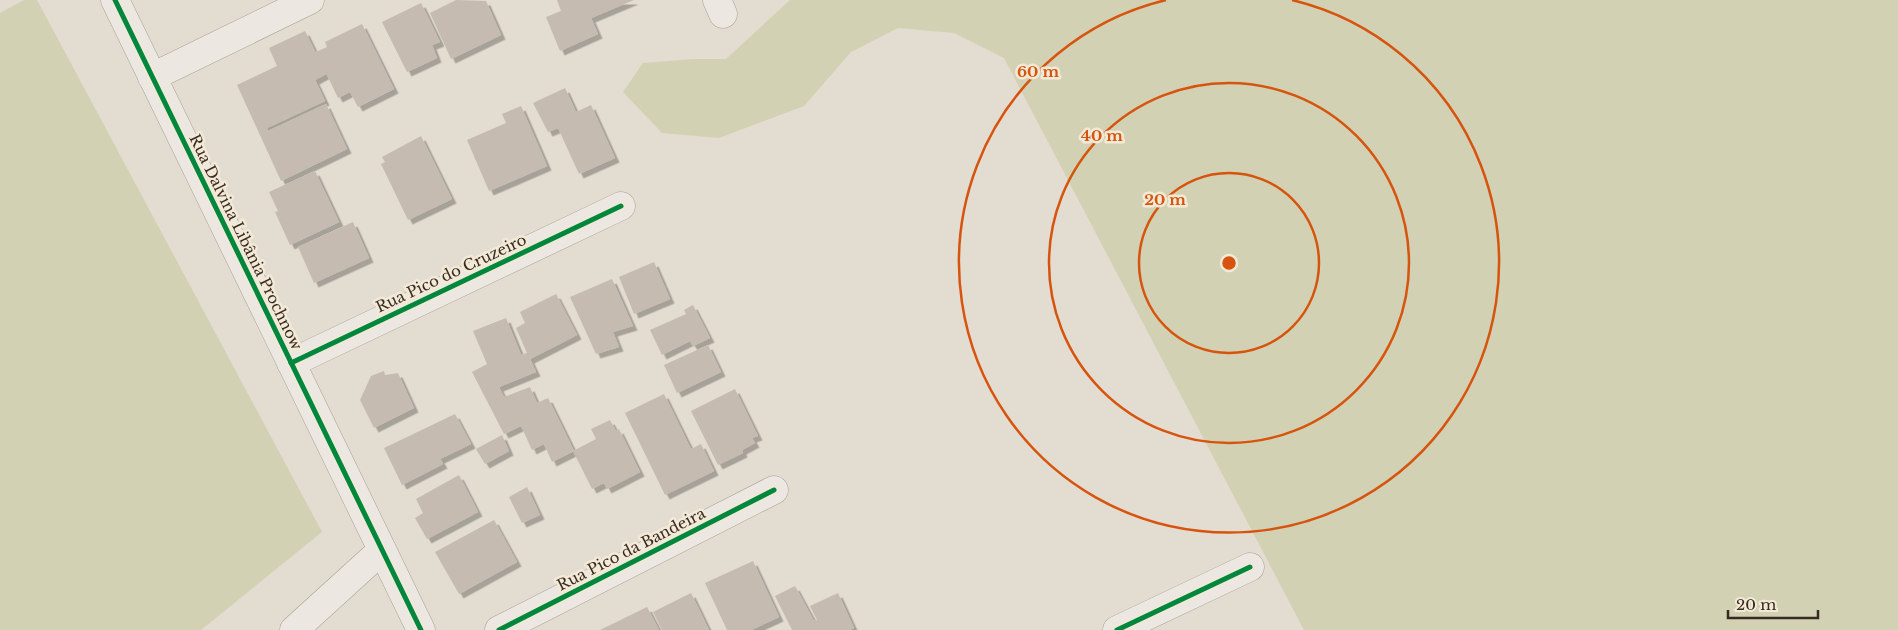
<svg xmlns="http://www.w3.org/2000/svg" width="1898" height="630" font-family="'Libre Baskerville',serif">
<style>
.green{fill:#d2d1b3}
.building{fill:#c6bbb1;filter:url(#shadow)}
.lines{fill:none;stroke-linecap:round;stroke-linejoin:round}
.minor-casing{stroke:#a8a198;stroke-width:29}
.minor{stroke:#ece7e0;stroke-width:28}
.cycleway-casing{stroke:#f3e9d7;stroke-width:8}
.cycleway{stroke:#00873e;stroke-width:5}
.ring{fill:none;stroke:#d6540e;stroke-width:2.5}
.labels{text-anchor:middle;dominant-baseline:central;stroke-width:5;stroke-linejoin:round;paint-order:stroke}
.street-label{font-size:15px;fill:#372a21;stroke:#f3e9d7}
.centre{fill:#d6540e;stroke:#f3e9d7;stroke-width:2.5}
.ring-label{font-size:15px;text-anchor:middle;font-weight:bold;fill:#d6540e;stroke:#f3e9d7;stroke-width:5;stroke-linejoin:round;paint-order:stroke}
</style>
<defs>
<filter id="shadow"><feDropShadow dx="4.5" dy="4.5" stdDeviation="0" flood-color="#0004"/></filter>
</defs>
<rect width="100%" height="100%" fill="#e3dcd0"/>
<g class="green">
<polygon points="24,0 37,0 322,532 201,630 0,630 0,13"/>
<polygon points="790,0 1898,0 1898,630 1304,630 1004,58 954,33 898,28 851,52 804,106 719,138 662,133 623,92 643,63 693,59 726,59"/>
</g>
<g class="building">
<polygon points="456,0 486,1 501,35 451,59 430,13"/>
<polygon points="557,0 634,0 591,18 598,34 560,51 546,17 561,11"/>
<polygon points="421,3 440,42 432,45 437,58 407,72 382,22"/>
<polygon points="362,24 394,89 358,107 350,92 338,98 316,52 327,47 325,42"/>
<polygon points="305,31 326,74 315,80 325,101 267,128 268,131 326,104 347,149 281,181 237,85 277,66 269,48"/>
<polygon points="565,88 576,112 591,105 615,158 579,174 558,128 548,132 533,103"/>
<polygon points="521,106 547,166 489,191 467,140 506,123 502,114"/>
<polygon points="421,136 452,199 408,220 381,164 385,162 382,157"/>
<polygon points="315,171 339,222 290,245 275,212 278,211 269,192"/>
<polygon points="353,222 369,258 314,283 298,247"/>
<polygon points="654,262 670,299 634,314 619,277"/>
<polygon points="612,279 633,326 613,332 619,347 596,354 570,297"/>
<polygon points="556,294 577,335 530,359 536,372 499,387 504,397 530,387 537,403 548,398 574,451 552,462 544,444 532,450 521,426 504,434 472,372 487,364 473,331 506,318 521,355 527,353 516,328 525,323 520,312"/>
<polygon points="693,305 710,338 693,346 690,341 662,355 650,330 686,314 684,310"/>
<polygon points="708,345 721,372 677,393 664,365"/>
<polygon points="384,371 385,375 398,373 414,408 374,428 360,400 371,376"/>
<polygon points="735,389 758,436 752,438 755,443 742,450 743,453 718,465 691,411"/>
<polygon points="664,394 691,449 701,444 714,471 665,495 625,413"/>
<polygon points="455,414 471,444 440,459 443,464 402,485 384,448"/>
<polygon points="610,420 616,431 619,429 640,472 607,489 604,483 592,489 573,451 596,439 591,429"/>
<polygon points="502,435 509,451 485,464 476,449"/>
<polygon points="459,475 478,512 427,539 415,518 423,513 416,499"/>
<polygon points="527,487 540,515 522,523 509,497"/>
<polygon points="494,520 517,562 459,594 435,552"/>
<polygon points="753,561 779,617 751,630 727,630 705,583"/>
<polygon points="795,586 814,621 817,620 810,606 838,593 854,628 850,630 792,630 775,596"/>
<polygon points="691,593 709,630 662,630 653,612"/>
<polygon points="647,607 659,630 600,630"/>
</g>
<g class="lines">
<defs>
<g id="minor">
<polyline points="115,0 421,630"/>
<polyline points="717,0 723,14"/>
<polyline points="152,77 310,0"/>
<polyline points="291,363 621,206"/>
<polyline points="294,630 382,550"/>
<polyline points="499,630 774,490"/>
<polyline points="1117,630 1250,567"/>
</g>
</defs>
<use href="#minor" class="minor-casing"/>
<use href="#minor" class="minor"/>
<defs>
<g id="cycleway">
<polyline points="115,0 421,630"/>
<polyline points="291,363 621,206"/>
<polyline points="499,630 774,490"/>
<polyline points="1117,630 1250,567"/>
</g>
</defs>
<use href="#cycleway" class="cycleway-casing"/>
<use href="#cycleway" class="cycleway"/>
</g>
<g class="ring">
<circle cx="1229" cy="263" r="90"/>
<circle cx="1229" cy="263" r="180"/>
<path d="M1292 0A270 270 0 1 1 1166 0"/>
</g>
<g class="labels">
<g class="street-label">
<text transform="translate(246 242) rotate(64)">Rua Dalvina Libânia Prochnow</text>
<text transform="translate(451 273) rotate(-25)">Rua Pico do Cruzeiro</text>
<text transform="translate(631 549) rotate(-27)">Rua Pico da Bandeira</text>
</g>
</g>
<circle cx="1229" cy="263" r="8" class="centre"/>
<g class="ring-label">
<text x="1038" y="77">60 m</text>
<text x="1102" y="141">40 m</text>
<text x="1165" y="205">20 m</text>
</g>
<path d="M1728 610v8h90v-8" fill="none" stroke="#372a21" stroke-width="2.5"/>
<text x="1736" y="610" font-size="15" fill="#372a21" stroke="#f3e9d7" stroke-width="4" paint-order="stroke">20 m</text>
</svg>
